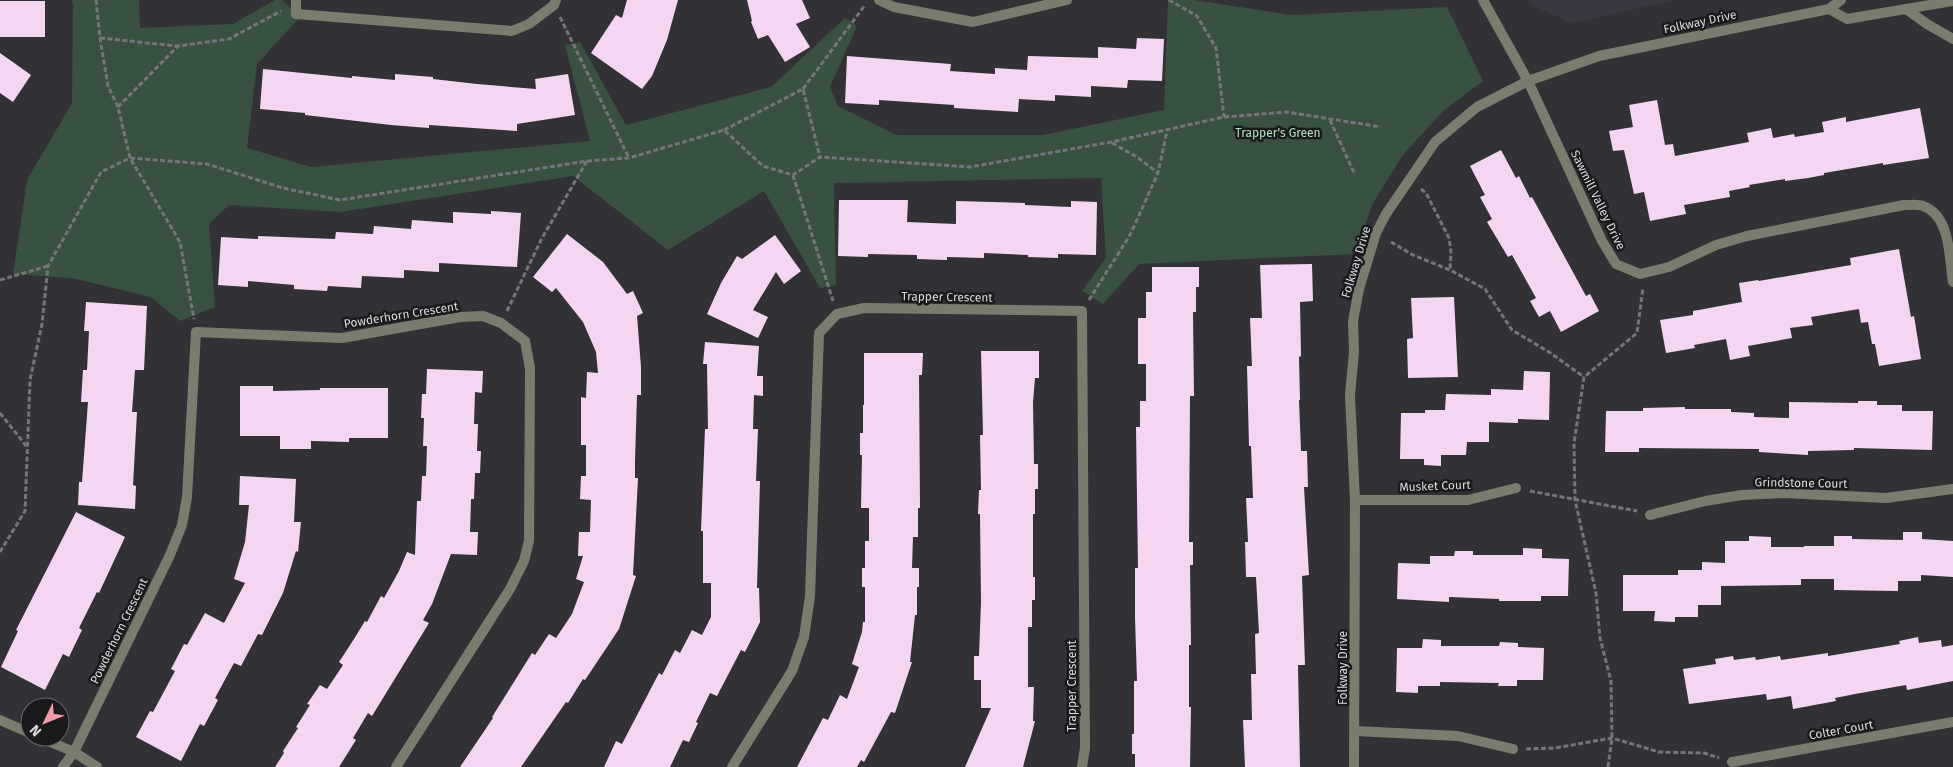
<svg xmlns="http://www.w3.org/2000/svg" width="1953" height="767" font-family="'Fira Sans',sans-serif">
<style>
.built{fill:#3a3741}
.green{fill:#385140}
.building{fill:#f4d6f2}
.lines{fill:none;stroke-linecap:round;stroke-linejoin:round}
.path{stroke:#76767a;stroke-width:3;stroke-dasharray:5 2.5;stroke-linecap:butt}
.minor{stroke:#797d6e;stroke-width:10}
.tertiary{stroke:#797d6e;stroke-width:10}
.labels{text-anchor:middle;dominant-baseline:central;stroke-width:5;stroke-linejoin:round;paint-order:stroke}
.street-label{font-size:12px;fill:#dad9dc;stroke:#1a1a1c}
.park-label{font-size:12px;fill:#a9e3bc;stroke:#1a1a1c}
</style>
<rect width="100%" height="100%" fill="#323236"/>
<polygon class="built" points="1528,0 1675,0 1572,23 1530,5"/>
<polygon class="green" points="72,0 139,0 140,28 233,24 275,0 282,0 300,17 257,64 247,148 311,167 590,141 565,45 580,42 626,125 771,87 845,18 857,26 830,87 838,106 897,135 1043,135 1164,110 1168,0 1194,0 1291,15 1447,7 1483,81 1443,111 1403,155 1373,203 1354,254 1139,264 1103,304 1082,291 1106,258 1101,178 834,183 836,285 820,288 764,191 668,250 573,176 340,212 229,205 209,224 215,307 180,321 151,297 72,278 13,274 27,180 72,103 73,7"/>
<g class="building">
<polygon points="627,0 678,0 667,40 652,76 642,89 591,53 616,15 622,18"/>
<polygon points="747,0 802,0 810,18 796,24 810,47 785,62 768,35 758,39 751,22 752,21"/>
<rect x="0" y="1" width="45" height="36"/>
<polygon points="1137,38 1164,39 1162,81 1128,80 1127,88 1091,86 1091,97 1055,95 1055,101 1019,99 1018,112 954,108 954,105 879,100 879,105 845,103 847,56 951,64 950,71 995,74 995,68 1027,70 1028,56 1098,58 1098,47 1136,49"/>
<polygon points="0,53 31,75 13,102 0,93"/>
<polygon points="263,69 352,78 352,76 395,80 395,74 433,77 433,79 477,84 536,89 535,79 568,74 575,115 517,124 517,131 429,125 429,128 391,125 305,115 305,113 260,109"/>
<polygon points="1657,100 1665,145 1673,144 1675,156 1749,142 1747,133 1771,128 1773,138 1794,134 1795,137 1824,132 1822,122 1846,117 1846,122 1920,108 1929,158 1883,165 1883,163 1824,173 1824,175 1808,178 1785,181 1785,179 1749,185 1750,187 1729,191 1730,197 1684,205 1686,214 1650,221 1644,192 1634,194 1624,150 1613,151 1609,131 1633,127 1629,105"/>
<polygon points="1501,150 1516,178 1519,176 1530,198 1532,197 1586,296 1590,294 1599,311 1561,332 1550,311 1539,317 1530,301 1536,298 1512,255 1508,257 1487,222 1492,219 1480,197 1485,195 1470,166"/>
<polygon points="839,200 908,200 907,222 956,224 956,201 1025,203 1025,205 1071,207 1071,201 1097,202 1096,255 1058,254 1058,258 1028,257 1028,255 984,253 984,258 947,257 947,260 917,259 917,255 868,254 868,257 838,256"/>
<polygon points="491,211 521,213 517,267 439,263 439,272 404,270 404,278 362,276 361,288 328,286 327,291 294,289 294,285 248,281 248,287 218,285 221,237 258,239 258,236 335,239 336,232 373,234 374,226 411,229 412,220 453,223 453,212 491,214"/>
<polygon points="567,234 603,262 627,294 633,291 643,313 637,316 641,367 641,395 637,395 635,461 635,478 638,478 633,575 636,576 619,629 585,680 583,679 568,703 566,702 521,767 460,767 493,718 492,717 532,653 535,655 549,634 556,638 572,614 584,582 576,579 583,556 578,556 579,532 590,532 591,500 580,499 581,476 586,476 586,445 581,445 581,397 586,398 587,372 598,373 596,352 583,322 556,288 552,292 533,277"/>
<polygon points="775,235 801,271 784,284 776,272 753,310 768,317 758,338 707,314 721,283 737,256 742,259"/>
<polygon points="1899,249 1911,317 1914,316 1921,359 1879,366 1875,344 1872,344 1868,322 1861,323 1859,309 1811,317 1813,325 1790,328 1792,338 1748,346 1750,356 1730,360 1726,339 1694,345 1695,348 1666,353 1660,320 1693,315 1693,311 1742,302 1739,283 1758,280 1759,281 1851,265 1850,258"/>
<polygon points="1312,264 1313,301 1300,302 1301,356 1299,357 1300,400 1299,400 1301,451 1307,451 1308,487 1304,487 1309,575 1302,576 1305,665 1298,665 1300,767 1245,767 1243,720 1252,720 1251,674 1256,674 1255,634 1259,633 1256,577 1246,577 1245,542 1248,542 1246,498 1253,498 1251,446 1249,446 1247,366 1252,366 1250,318 1262,318 1260,265"/>
<polygon points="1152,267 1199,267 1199,287 1196,287 1196,312 1193,312 1194,396 1190,396 1189,542 1193,542 1193,565 1190,565 1191,645 1189,645 1189,707 1191,707 1190,767 1135,767 1135,754 1132,754 1132,734 1134,734 1134,681 1137,681 1135,618 1135,568 1138,568 1136,427 1140,427 1140,401 1146,401 1146,364 1138,364 1138,318 1146,318 1146,292 1152,292"/>
<polygon points="1454,297 1458,377 1408,378 1407,339 1413,338 1411,298"/>
<polygon points="86,302 147,306 144,370 135,370 132,412 137,412 133,485 136,486 135,509 78,505 79,482 82,482 88,402 81,402 83,370 87,370 89,331 84,331"/>
<polygon points="705,342 759,346 757,376 763,376 763,396 754,395 753,429 758,429 756,481 760,481 757,588 759,588 760,622 745,652 741,650 717,696 710,693 696,722 698,723 689,742 683,740 670,767 604,767 616,741 622,744 659,673 662,675 675,650 680,653 692,630 702,635 711,617 711,583 703,583 703,531 701,531 704,454 705,429 708,429 707,364 703,364"/>
<polygon points="981,351 1039,351 1039,378 1035,378 1033,402 1034,464 1038,464 1038,489 1035,489 1035,514 1033,514 1033,577 1035,577 1035,600 1032,600 1032,627 1028,627 1028,687 1034,687 1033,721 1035,721 1023,767 965,767 991,708 981,708 981,680 974,680 974,656 979,656 981,602 980,514 978,514 979,490 981,490 980,435 983,435"/>
<polygon points="864,353 923,353 922,375 919,375 920,508 918,508 918,537 913,537 912,568 919,568 919,587 917,587 917,615 915,615 910,662 912,662 895,713 891,712 864,762 861,760 857,767 797,767 823,718 828,720 840,695 847,699 859,667 852,664 862,632 863,622 865,622 865,587 862,587 862,568 865,568 865,541 869,541 869,508 861,508 862,455 860,455 860,433 863,433 863,405 864,405"/>
<polygon points="427,369 483,371 482,393 475,392 474,424 478,424 477,451 481,451 480,473 475,473 474,499 471,499 470,532 478,532 477,555 451,554 432,604 423,620 429,623 372,716 368,713 353,738 356,740 339,767 275,767 284,753 283,751 298,728 296,727 310,705 307,704 320,685 327,689 343,665 339,662 354,639 365,621 367,622 381,596 384,598 399,571 407,552 415,555 417,501 421,501 422,476 426,476 427,446 423,446 424,418 421,418 422,394 426,394"/>
<polygon points="1524,371 1550,372 1549,420 1518,419 1518,423 1489,422 1489,442 1467,442 1466,455 1441,455 1441,466 1424,465 1424,459 1400,459 1401,413 1425,413 1425,410 1445,410 1446,394 1491,395 1491,389 1523,390"/>
<polygon points="240,386 273,386 273,391 320,390 320,388 388,388 388,438 349,438 349,442 311,441 311,449 280,449 280,436 240,436"/>
<polygon points="1858,401 1877,401 1877,405 1902,405 1902,411 1933,411 1932,450 1854,448 1854,450 1808,451 1808,455 1759,452 1759,449 1639,448 1639,452 1605,452 1606,411 1643,411 1643,408 1685,407 1685,409 1731,409 1731,412 1754,413 1754,417 1789,418 1789,402 1858,403"/>
<polygon points="240,476 296,479 294,522 301,522 298,552 296,551 283,593 262,635 258,634 241,666 234,663 215,698 218,700 204,726 200,724 181,761 136,737 150,711 153,712 175,671 171,669 184,644 187,645 205,613 224,623 245,583 234,579 245,542 249,505 239,505"/>
<polygon points="76,512 125,537 99,593 97,592 79,628 82,630 69,657 63,654 45,690 1,667 18,631 16,630"/>
<polygon points="1903,532 1922,532 1922,539 1953,541 1953,577 1921,575 1921,581 1898,581 1898,591 1834,590 1834,579 1801,579 1801,585 1721,586 1721,605 1698,605 1698,617 1675,617 1675,622 1654,621 1655,611 1623,611 1623,575 1678,575 1678,570 1702,570 1702,562 1725,563 1725,541 1749,541 1749,536 1771,537 1771,547 1804,547 1804,546 1834,546 1834,536 1852,536 1852,539 1903,540"/>
<polygon points="1523,548 1542,549 1542,558 1569,559 1568,596 1541,596 1541,601 1499,601 1499,599 1449,597 1449,602 1397,599 1398,563 1430,564 1430,556 1454,556 1455,551 1473,551 1473,555 1523,555"/>
<polygon points="1918,637 1919,643 1941,640 1942,647 1953,645 1953,681 1907,690 1906,685 1855,694 1835,698 1836,701 1793,709 1791,696 1767,700 1766,694 1689,704 1683,669 1716,664 1715,659 1733,656 1734,660 1755,657 1756,660 1780,656 1781,660 1828,653 1828,656 1900,644 1899,641"/>
<polygon points="1423,639 1441,640 1441,646 1499,646 1500,642 1518,643 1518,647 1544,648 1543,680 1517,680 1517,686 1498,686 1499,683 1440,682 1440,686 1418,686 1418,693 1396,692 1397,648 1422,648"/>
</g>
<g class="lines">
<g class="path">
<polyline points="96,0 100,38 108,86 118,107 130,158 180,242 194,319"/>
<polyline points="1169,0 1197,16 1216,48 1224,117"/>
<polyline points="560,17 629,158"/>
<polyline points="100,38 177,46"/>
<polyline points="803,89 865,5"/>
<polyline points="118,107 178,46 229,39 281,11"/>
<polyline points="1330,120 1355,175"/>
<polyline points="724,130 803,89 820,157"/>
<polyline points="1112,143 1137,157 1158,173"/>
<polyline points="793,175 833,301"/>
<polyline points="1421,189 1426,193 1449,238 1451,252 1450,270"/>
<polyline points="1391,242 1413,255 1450,270 1485,289 1512,330 1549,352 1584,377"/>
<polyline points="0,280 48,266"/>
<polyline points="1089,300 1130,235 1158,173 1167,131"/>
<polyline points="507,311 542,238 587,161"/>
<polyline points="0,413 27,447"/>
<polyline points="1530,491 1637,511"/>
<polyline points="0,552 25,511 30,380 42,324 48,266 101,172 130,158 207,164 283,188 340,200 587,161 629,158 724,130 763,166 793,175 820,157 970,167 1111,142 1224,117 1287,112 1381,127"/>
<polyline points="1526,749 1555,748 1612,738 1659,752 1704,753 1719,758"/>
<polyline points="1608,767 1612,738 1611,681 1600,638 1596,593 1575,500 1574,443 1584,377 1637,333 1643,288"/>
</g>
<g class="minor">
<polyline points="296,0 296,14 512,31 529,24 554,5 556,0"/>
<polyline points="879,0 894,7 973,22 1067,0"/>
<path d="M 1528,81 L 1602,241 L 1616,264 L 1640,274 L 1669,267 L 1716,245 L 1747,236 L 1904,205 C 1910,205 1918,204 1923,206 C 1951,216 1949,258 1953,282"/>
<polyline points="1355,500 1468,500 1516,488"/>
<polyline points="1650,515 1705,501 1742,495 1783,493 1886,498 1953,489"/>
<polyline points="1355,731 1458,736 1513,749"/>
<polyline points="1732,762 1953,722"/>
<polyline points="63,767 74,752 170,555 182,525 187,497 196,332 342,338 460,317 483,316 501,323 525,341 530,368 529,541 524,561 510,589 396,767"/>
<polyline points="732,767 792,671 804,637 810,596 819,333 837,314 864,308 1082,311 1085,748 1082,767"/>
</g>
<g class="tertiary">
<polyline points="1483,0 1528,81"/>
<polyline points="1829,9 1847,19 1953,1"/>
<polyline points="1906,9 1927,24 1953,39"/>
<polyline points="0,720 30,733"/>
<polyline points="39,737 74,752 97,767"/>
<polyline points="1354,767 1355,500 1350,395 1354,352 1353,321 1359,289 1376,233 1386,214 1435,142 1477,107 1528,81 1599,56 1829,9 1841,0"/>
</g>
</g>
<g class="labels">
<g class="street-label">
<text transform="translate(1700 22) rotate(-12)">Folkway Drive</text>
<text transform="translate(1598 200) rotate(64)">Sawmill Valley Drive</text>
<text transform="translate(1356 262) rotate(-73)">Folkway Drive</text>
<text transform="translate(947 297) rotate(1)">Trapper Crescent</text>
<text transform="translate(401 315) rotate(-9)">Powderhorn Crescent</text>
<text transform="translate(1801 483) rotate(1)">Grindstone Court</text>
<text transform="translate(1435 486) rotate(-2)">Musket Court</text>
<text transform="translate(119 631) rotate(-64)">Powderhorn Crescent</text>
<text transform="translate(1343 668) rotate(-90)">Folkway Drive</text>
<text transform="translate(1072 686) rotate(-90)">Trapper Crescent</text>
<text transform="translate(1841 730) rotate(-10)">Colter Court</text>
</g>
<g class="park-label">
<text x="1278" y="133">Trapper's Green</text>
</g>
</g>
<g transform="translate(45 722) rotate(227)"><circle r="24" fill="#1a1a1c" stroke="#676669"/>
<path d="M0-4L9 19L0 12L-9 19Z" fill="#f39aa8"/>
<text y="-8" font-size="14" font-weight="bold" text-anchor="middle" fill="#dad9dc">N</text>
</g>
</svg>
